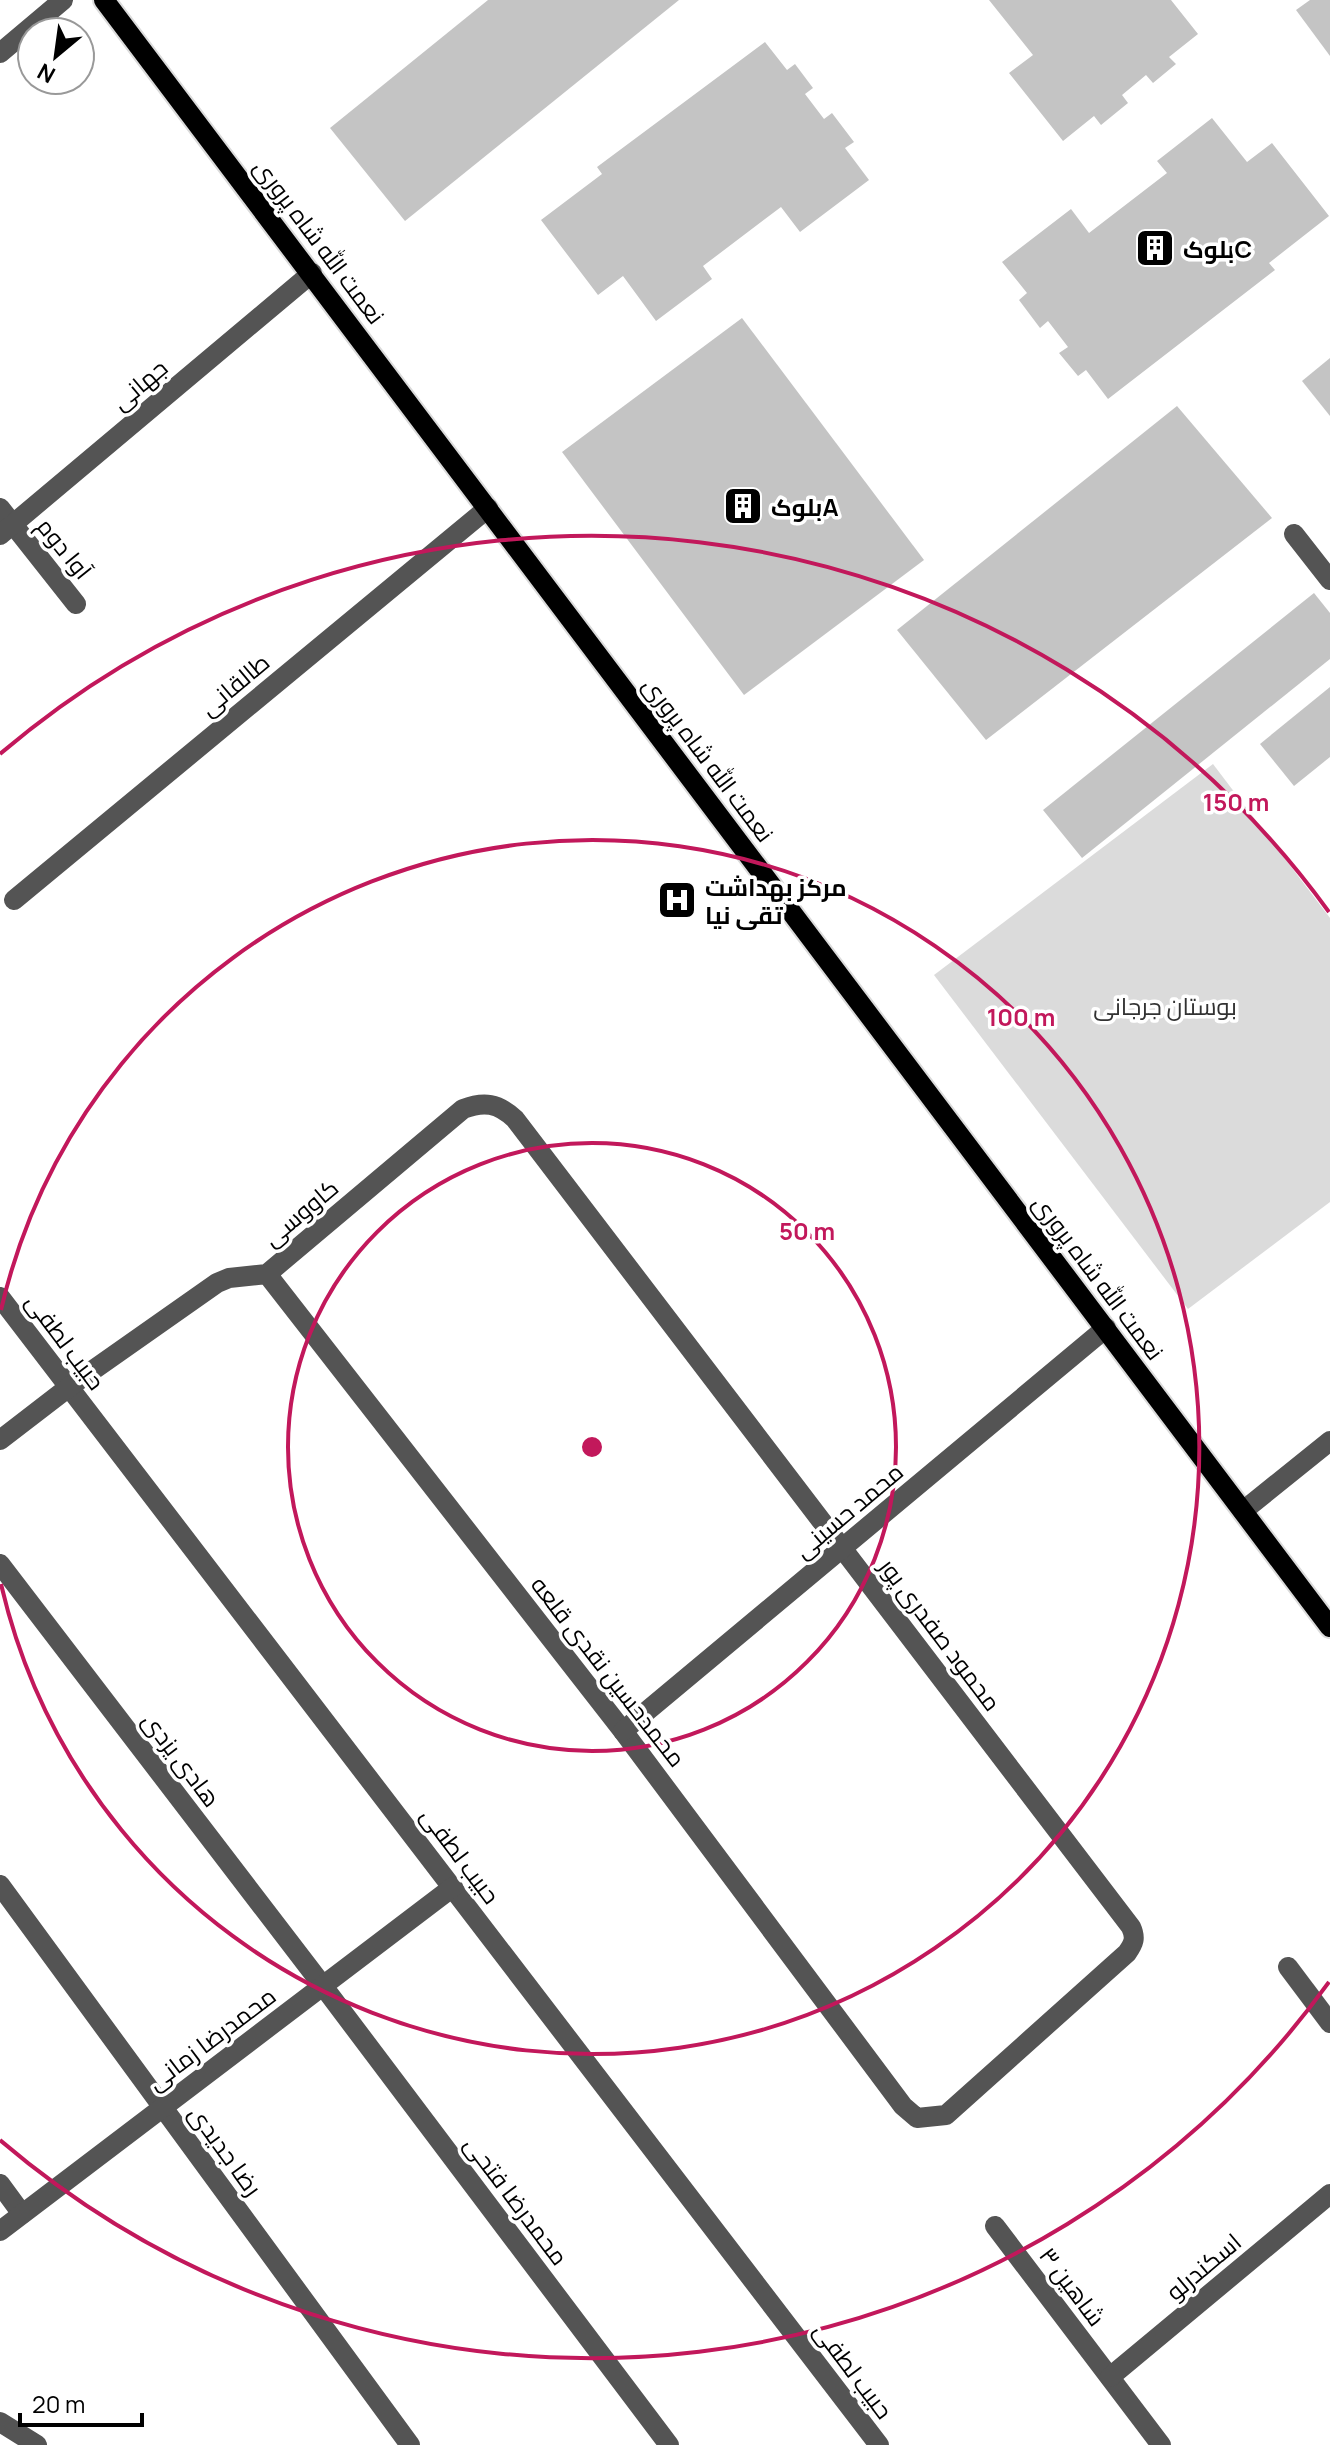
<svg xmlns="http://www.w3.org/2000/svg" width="1330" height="2445" font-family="Manrope,Cairo,sans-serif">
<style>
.green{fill:#dbdbdb}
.building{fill:#c4c4c4}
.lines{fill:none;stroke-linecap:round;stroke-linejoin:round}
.major-casing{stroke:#dbdbdb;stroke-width:24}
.minor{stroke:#545454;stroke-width:20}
.major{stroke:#000;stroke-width:20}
.ring{fill:none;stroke:#c2185b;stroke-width:4}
.labels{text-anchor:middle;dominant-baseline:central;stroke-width:7;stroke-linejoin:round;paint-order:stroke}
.street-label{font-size:24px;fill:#000;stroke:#fff}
.poi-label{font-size:24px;font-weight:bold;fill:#000;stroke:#fff;text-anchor:start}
.park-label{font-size:24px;fill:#323232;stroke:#fff}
.centre{fill:#c2185b;stroke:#fff;stroke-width:4}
.ring-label{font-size:24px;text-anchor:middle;font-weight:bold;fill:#c2185b;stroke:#fff;stroke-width:7;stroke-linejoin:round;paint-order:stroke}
</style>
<rect width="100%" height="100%" fill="#fff"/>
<polygon class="green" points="1213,764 1330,918 1330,1202 1188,1309 934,975"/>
<g class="building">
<polygon points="488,0 679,0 405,221 330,128"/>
<polygon points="989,0 1171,0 1198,34 1169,57 1176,64 1153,83 1146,75 1122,95 1128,103 1101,125 1094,116 1063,141 1009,73 1033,55"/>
<polygon points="1310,0 1330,0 1330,56 1296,10"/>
<polygon points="765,42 787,70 795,64 813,88 805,94 824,119 832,113 854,142 845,148 869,180 800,232 781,207 703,266 712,279 656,321 623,276 598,295 541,220 602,174 597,167"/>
<polygon points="1212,118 1247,162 1272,143 1329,216 1269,263 1275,270 1108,399 1086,370 1078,376 1059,353 1068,347 1048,321 1040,328 1019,300 1027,293 1002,262 1071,209 1089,233 1167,173 1157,161"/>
<polygon points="742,318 924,560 744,695 562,452"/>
<polygon points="1330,358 1330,416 1302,381"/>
<polygon points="1177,406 1272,518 986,740 897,630"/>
<polygon points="1314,593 1330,613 1330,659 1082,858 1043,810"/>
<polygon points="1330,687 1330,757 1294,786 1260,744"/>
</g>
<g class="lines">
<defs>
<polyline id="major" points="104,0 1330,1627"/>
</defs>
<use href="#major" class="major-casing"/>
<g class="minor">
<polyline points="0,53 63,0"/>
<polyline points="0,508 76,604"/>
<polyline points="1294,534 1330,580"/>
<polyline points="0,535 312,273"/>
<polyline points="14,900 488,508"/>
<polyline points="0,1297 879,2445"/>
<path d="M 0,1440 L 69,1387 L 217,1283 L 229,1278 L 267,1274 L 463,1109 C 484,1101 498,1103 515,1119 L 1131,1927 C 1136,1938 1134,1943 1127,1953 L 946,2115 L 917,2118 L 903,2106 L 623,1731 L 267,1274"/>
<polyline points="1243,1511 1330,1441"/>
<polyline points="0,1564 323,1986 669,2445"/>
<polyline points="623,1731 1106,1328"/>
<polyline points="0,1885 410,2445"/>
<polyline points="1288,1967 1330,2023"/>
<polyline points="0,2184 22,2214"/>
<polyline points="995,2226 1161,2445"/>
<polyline points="0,2231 453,1887"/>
<polyline points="1110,2377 1330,2194"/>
<polyline points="0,2422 37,2445"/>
</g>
<use href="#major" class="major"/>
</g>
<g class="ring">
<circle cx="592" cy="1447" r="304"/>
<path d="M1 1310A607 607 0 1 1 1 1584"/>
<path d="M1329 1982A911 911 0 0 1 0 2140M0 754A911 911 0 0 1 1329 912"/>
</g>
<defs>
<symbol id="building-square" viewBox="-11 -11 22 22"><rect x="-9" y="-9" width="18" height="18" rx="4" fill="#000" stroke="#fff"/><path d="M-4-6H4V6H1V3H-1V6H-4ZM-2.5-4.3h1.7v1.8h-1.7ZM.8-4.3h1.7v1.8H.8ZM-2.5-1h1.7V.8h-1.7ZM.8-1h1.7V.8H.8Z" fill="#fff"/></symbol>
<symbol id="hospital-square" viewBox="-11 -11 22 22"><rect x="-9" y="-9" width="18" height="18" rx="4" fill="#000" stroke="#fff"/><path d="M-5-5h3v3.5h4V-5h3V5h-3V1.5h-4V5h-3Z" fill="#fff"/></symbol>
</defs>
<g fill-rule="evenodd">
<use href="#building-square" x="1133" y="226" width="44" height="44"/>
<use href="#building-square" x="721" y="484" width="44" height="44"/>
<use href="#hospital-square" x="655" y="878" width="44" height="44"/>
</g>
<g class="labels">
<g class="street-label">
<text transform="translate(320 241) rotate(53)">نعمت الله شاه پروری</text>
<text transform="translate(139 384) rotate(-40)">جهانی</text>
<text transform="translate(65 548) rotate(51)">آوا دوم</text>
<text transform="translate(234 684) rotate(-40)">طالقانی</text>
<text transform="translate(709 759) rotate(53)">نعمت الله شاه پروری</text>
<text transform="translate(300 1212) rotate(-40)">کاووسی</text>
<text transform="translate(1099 1277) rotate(53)">نعمت الله شاه پروری</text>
<text transform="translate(66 1341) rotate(53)">حبیب لطفی</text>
<text transform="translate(848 1510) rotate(-40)">محمد حسینی</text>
<text transform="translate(941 1634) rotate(53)">محمود صفدری پور</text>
<text transform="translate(609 1671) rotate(52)">محمدحسین نقدی قلعه</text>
<text transform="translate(182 1759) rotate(53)">هادی یزدی</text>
<text transform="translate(461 1855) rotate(53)">حبیب لطفی</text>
<text transform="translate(211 2038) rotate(-37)">محمدرضا زمانی</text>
<text transform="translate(226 2150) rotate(54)">رضا جدیدی</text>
<text transform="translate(517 2200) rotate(53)">محمدرضا فتحی</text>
<text transform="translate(1203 2266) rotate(-40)">اسکندرلو</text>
<text transform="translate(1073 2286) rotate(53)">شاهین ۳</text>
<text transform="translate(854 2370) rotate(53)">حبیب لطفی</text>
</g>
<g class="poi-label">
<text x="1183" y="248">بلوکC</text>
<text x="771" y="506">بلوکA</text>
<text x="705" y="886">مرکز بهداشت<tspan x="705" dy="28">تقی نیا</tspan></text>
</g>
<g class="park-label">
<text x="1165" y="1005">بوستان جرجانی</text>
</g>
</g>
<circle cx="592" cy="1447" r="12" class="centre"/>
<g class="ring-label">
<text x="1236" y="811">150 m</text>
<text x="1021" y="1026">100 m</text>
<text x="807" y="1240">50 m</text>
</g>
<g transform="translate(56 56) rotate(209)"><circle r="38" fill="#ffffff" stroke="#999999" stroke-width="2"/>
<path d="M0-6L14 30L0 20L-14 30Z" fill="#000000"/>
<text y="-12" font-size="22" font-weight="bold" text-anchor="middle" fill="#000000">N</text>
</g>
<path d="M20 2413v12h122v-12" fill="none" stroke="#000000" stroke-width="4"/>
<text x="32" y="2413" font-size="24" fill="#000000" stroke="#ffffff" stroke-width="6" paint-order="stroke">20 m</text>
</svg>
